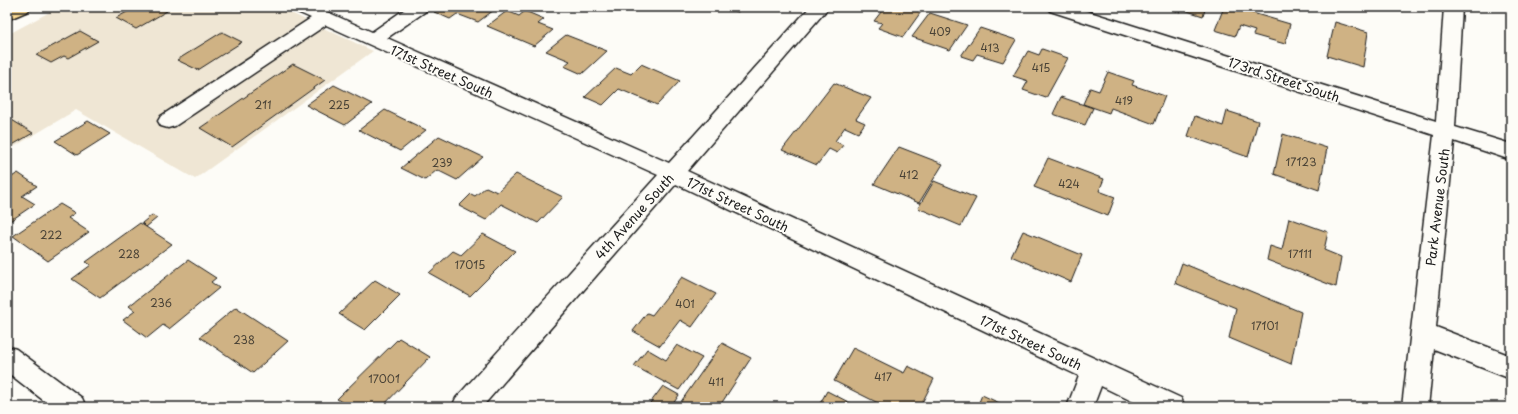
<svg xmlns="http://www.w3.org/2000/svg" width="1518" height="414" font-family="'Playpen Sans',sans-serif">
<style>
.built{fill:#efe6d4}
.building{fill:#cfb284;stroke:#1c1c1c}
.lines{fill:none;stroke-linecap:round;stroke-linejoin:round}
.minor-casing{stroke:#1c1c1c;stroke-width:3}
.major-casing{stroke:#1c1c1c;stroke-width:3}
.minor{fill:#fdfcf7;fill-rule:evenodd}
.major{fill:#fedd96;fill-rule:evenodd}
.labels{text-anchor:middle;dominant-baseline:central;stroke-width:4;stroke-linejoin:round;paint-order:stroke}
.number-label{font-size:11px;fill:#494236}
.street-label{font-size:13px;fill:#1c1c1c;stroke:#fdfcf7}
</style>
<rect width="100%" height="100%" fill="#fdfcf7"/>
<filter id="ink" filterUnits="userSpaceOnUse"><feTurbulence type="fractalNoise" baseFrequency=".025" numOctaves="2"/><feDisplacementMap in="SourceGraphic" scale="8" xChannelSelector="R" yChannelSelector="G"/><feConvolveMatrix kernelMatrix="1 2 1 2 8 2 1 2 1" color-interpolation-filters="sRGB"/></filter>
<g filter="url(#ink)">
<polygon class="built" points="59,7 278,7 373,51 195,179 76,110 7,151 7,35"/>
<g class="building">
<polygon points="136,7 159,7 167,11 136,29 116,18"/>
<polygon points="441,7 498,7 478,22 457,14 450,19 434,12"/>
<polygon points="725,7 742,7 738,12"/>
<polygon points="885,7 917,7 923,9 903,37 878,28 882,23 874,21"/>
<polygon points="1162,7 1206,7 1203,16 1181,9 1180,12"/>
<polygon points="1224,7 1232,7 1290,24 1285,44 1253,35 1255,31 1239,26 1235,36 1215,30"/>
<polygon points="507,11 519,16 525,11 544,19 538,24 553,30 534,46 487,26"/>
<polygon points="930,13 967,25 950,50 912,37"/>
<polygon points="1335,22 1368,32 1363,67 1327,56"/>
<polygon points="980,28 1016,40 1003,62 977,54 973,60 961,56"/>
<polygon points="80,31 98,41 68,58 64,56 51,63 36,55"/>
<polygon points="222,32 242,42 198,70 177,60"/>
<polygon points="566,35 607,51 582,74 564,66 570,61 546,51"/>
<polygon points="1042,49 1068,58 1046,98 1023,90 1028,81 1013,76 1028,51 1039,55"/>
<polygon points="293,64 325,80 232,147 200,128"/>
<polygon points="641,64 680,81 657,105 619,89 603,105 585,97 616,68 631,74"/>
<polygon points="1108,72 1134,81 1132,85 1165,96 1154,124 1111,108 1109,113 1083,104 1090,88 1099,91"/>
<polygon points="834,83 871,98 856,119 865,123 858,133 845,127 835,141 843,145 837,153 829,149 817,165 782,150"/>
<polygon points="334,85 372,104 345,125 306,105"/>
<polygon points="1061,97 1093,108 1085,125 1053,114"/>
<polygon points="385,110 426,130 400,151 359,130"/>
<polygon points="1227,111 1258,121 1248,157 1188,136 1195,116 1223,126"/>
<polygon points="7,117 33,133 9,147 7,146"/>
<polygon points="88,121 110,134 77,155 55,141"/>
<polygon points="1283,134 1327,148 1319,190 1274,174"/>
<polygon points="439,136 483,157 457,180 437,170 425,180 401,168"/>
<polygon points="899,147 943,164 919,203 874,184"/>
<polygon points="1048,158 1104,179 1099,191 1115,197 1108,216 1034,187"/>
<polygon points="18,173 37,186 22,196 35,204 7,223 7,180"/>
<polygon points="516,174 563,197 538,223 501,204 486,220 459,206 471,194 475,196 486,187 497,192"/>
<polygon points="934,181 976,198 961,226 918,208"/>
<polygon points="60,204 75,213 68,218 89,232 48,261 13,236"/>
<polygon points="152,215 157,218 146,227 142,223"/>
<polygon points="1289,218 1328,232 1324,250 1341,257 1336,287 1267,260 1270,246 1282,250"/>
<polygon points="140,223 172,244 100,298 72,279 91,265 86,262"/>
<polygon points="1023,231 1082,255 1071,282 1011,256"/>
<polygon points="483,234 515,251 470,296 429,273 453,251 461,255"/>
<polygon points="188,260 216,278 211,282 219,288 169,329 163,325 147,338 123,320 135,311 129,306"/>
<polygon points="1182,263 1301,312 1291,364 1229,338 1236,308 1175,283"/>
<polygon points="682,277 716,294 692,327 680,320 660,346 633,331 647,313 652,315"/>
<polygon points="375,280 400,295 365,330 339,314"/>
<polygon points="236,307 288,341 253,373 200,337"/>
<polygon points="399,338 430,357 382,407 349,407 337,399"/>
<polygon points="722,343 751,358 719,407 687,407 680,403"/>
<polygon points="677,345 702,358 679,390 634,366 647,349 666,360"/>
<polygon points="853,348 904,373 908,366 934,379 920,407 886,407 834,381"/>
<polygon points="663,386 679,395 671,407 647,407"/>
<polygon points="827,391 858,407 818,407"/>
<polygon points="982,395 1008,407 977,407"/>
</g>
<g class="lines">
<defs>
<g id="minor">
<polygon points="292,7 316,7 372,32 408,7 429,7 426,11 387,38 669,163 810,7 829,7 687,171 1181,398 1185,407 1144,407 1101,386 1093,407 1067,407 1079,376 676,184 482,407 452,407 456,398 658,175 326,25 175,126 168,128 161,126 158,121 161,116 311,18 295,11"/>
<polygon points="1047,7 1074,7 1436,121 1444,7 1462,7 1455,127 1511,144 1511,160 1454,141 1436,327 1511,356 1511,379 1434,349 1428,407 1402,407 1434,135 1050,11"/>
<polygon points="7,346 16,349 82,398 86,407 52,407 7,372"/>
</g>
<polygon id="major" points="9,7 31,7 28,11 7,20 7,8"/>
</defs>
<use href="#minor" class="minor-casing"/>
<use href="#major" class="major-casing"/>
<use href="#minor" class="minor"/>
<use href="#major" class="major"/>
</g>
</g>
<g class="labels">
<g class="number-label">
<text x="940" y="31">409</text>
<text x="990" y="47">413</text>
<text x="1041" y="67">415</text>
<text x="1124" y="100">419</text>
<text x="263" y="104">211</text>
<text x="339" y="104">225</text>
<text x="1301" y="161">17123</text>
<text x="442" y="162">239</text>
<text x="909" y="174">412</text>
<text x="1069" y="183">424</text>
<text x="51" y="234">222</text>
<text x="129" y="253">228</text>
<text x="1300" y="253">17111</text>
<text x="470" y="264">17015</text>
<text x="161" y="302">236</text>
<text x="685" y="303">401</text>
<text x="1265" y="325">17101</text>
<text x="244" y="339">238</text>
<text x="883" y="376">417</text>
<text x="384" y="378">17001</text>
<text x="716" y="381">411</text>
</g>
<g class="street-label">
<text transform="translate(442 71) rotate(24)">171st Street South</text>
<text transform="translate(1284 79) rotate(18)">173rd Street South</text>
<text transform="translate(738 204) rotate(25)">171st Street South</text>
<text transform="translate(1437 207) rotate(-83)">Park Avenue South</text>
<text transform="translate(634 216) rotate(-48)">4th Avenue South</text>
<text transform="translate(1031 342) rotate(25)">171st Street South</text>
</g>
</g>
<rect width="1518" height="414" fill="none" stroke="#fdfcf7" stroke-width="24"/>
<rect x="12" y="12" width="1494" height="390" fill="none" stroke="#1c1c1c" stroke-width="1.5" filter="url(#ink)"/>
</svg>
